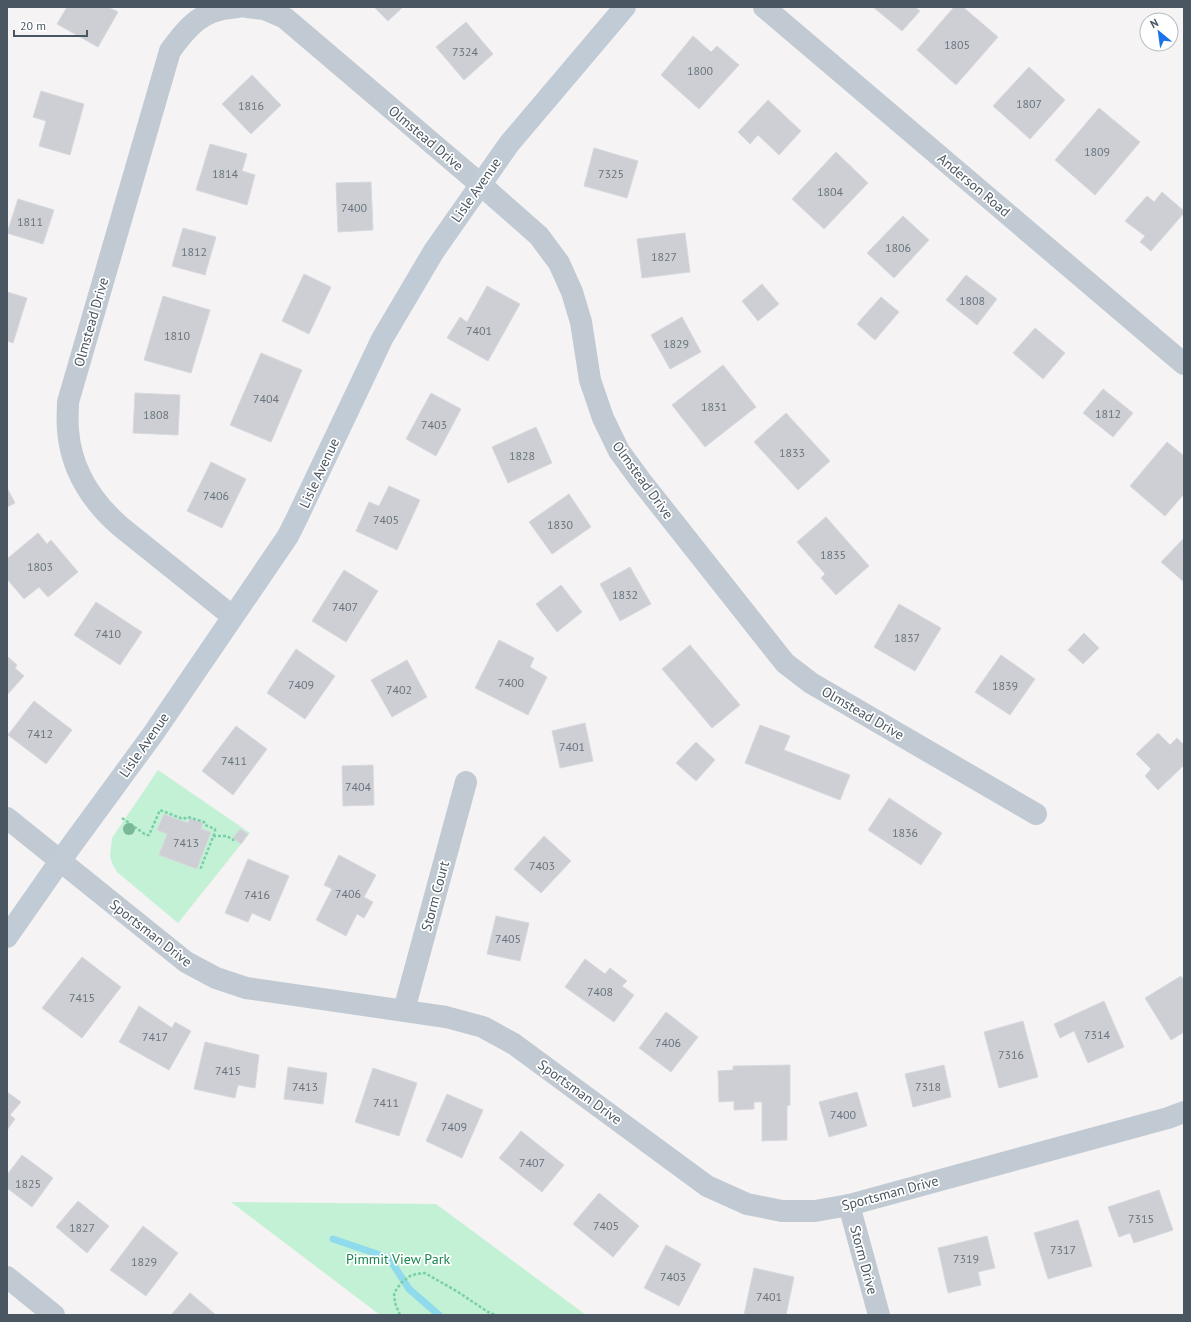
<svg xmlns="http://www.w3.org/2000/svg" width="1191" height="1322" font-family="'PT Sans',sans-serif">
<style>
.green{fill:#c3f1d5}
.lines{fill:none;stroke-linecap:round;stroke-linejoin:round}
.stream{stroke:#90daee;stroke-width:7}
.building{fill:#cdcfd5;stroke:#d7d9de}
.path{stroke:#7ad0a6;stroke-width:2.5;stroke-dasharray:3 2;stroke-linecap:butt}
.street{stroke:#c1cad2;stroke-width:22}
.secondary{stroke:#c1cbd6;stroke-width:22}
.tree{fill:#7bb799}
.labels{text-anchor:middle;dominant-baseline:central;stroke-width:3.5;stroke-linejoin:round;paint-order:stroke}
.number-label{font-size:12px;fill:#6b747e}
.street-label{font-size:14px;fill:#4a5661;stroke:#fff}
.park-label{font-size:14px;fill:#17864f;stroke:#fff}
</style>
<rect width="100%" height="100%" fill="#f5f3f3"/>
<g class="green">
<polygon points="158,770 250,833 178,923 117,872 113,865 110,857 112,838"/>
<polygon points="231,1202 436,1204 586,1315 380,1315"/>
</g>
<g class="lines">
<polyline class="stream" points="333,1239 389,1258 409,1289 439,1315"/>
</g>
<g class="building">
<polygon points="67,7 108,7 118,12 98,47 57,24"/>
<polygon points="374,7 403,7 388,21"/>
<polygon points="873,7 915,7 920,11 902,31"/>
<polygon points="954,7 963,7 998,37 956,85 917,50"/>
<polygon points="466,22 493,54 464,80 436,47"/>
<polygon points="693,36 711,52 717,46 739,65 699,109 661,75"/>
<polygon points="1029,67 1065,100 1030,139 993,106"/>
<polygon points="252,75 281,105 251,134 222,104"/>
<polygon points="41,91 84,104 70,155 39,146 46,121 33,117"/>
<polygon points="768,100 801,131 779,155 758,135 750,144 738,132"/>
<polygon points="1099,108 1140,142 1095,195 1055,160"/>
<polygon points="210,144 247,154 242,171 255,175 247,205 196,190"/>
<polygon points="594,148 638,161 627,198 584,186"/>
<polygon points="836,152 868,183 824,229 792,199"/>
<polygon points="371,182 373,230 338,232 336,183"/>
<polygon points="1162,192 1184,211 1184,213 1151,251 1140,242 1145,236 1125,221 1147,196 1154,202"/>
<polygon points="18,199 54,210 43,244 7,233"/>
<polygon points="903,216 929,240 894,278 867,253"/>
<polygon points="183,228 216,237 205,275 172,266"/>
<polygon points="685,233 690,272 642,278 637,239"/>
<polygon points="304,274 331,287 309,334 282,321"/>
<polygon points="966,275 997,299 977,325 946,300"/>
<polygon points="762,284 779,304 758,321 742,301"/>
<polygon points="487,286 520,304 488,361 447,338 460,317 467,322"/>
<polygon points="7,292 27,298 13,343 7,341"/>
<polygon points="163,296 210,310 191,373 144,360"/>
<polygon points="881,297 899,312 875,340 857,324"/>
<polygon points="682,317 701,352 670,369 651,335"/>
<polygon points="1035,328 1065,353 1043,379 1013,353"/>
<polygon points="261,353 302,370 271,442 230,425"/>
<polygon points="723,365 756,407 705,447 672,405"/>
<polygon points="1103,389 1133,413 1113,437 1083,413"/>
<polygon points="135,393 180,395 178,435 133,433"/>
<polygon points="431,393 461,409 436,456 406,439"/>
<polygon points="786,413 830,461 798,490 754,442"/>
<polygon points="536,427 552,463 508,483 492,447"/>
<polygon points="1167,442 1184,456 1184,494 1165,516 1130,486"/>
<polygon points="211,462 246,479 222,528 187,511"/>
<polygon points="389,486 420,500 397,550 356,531 369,502 379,506"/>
<polygon points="7,488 15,503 7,507"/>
<polygon points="569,494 591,527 552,554 529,522"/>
<polygon points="826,517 869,566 836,595 821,578 825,574 797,542"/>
<polygon points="38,533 47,544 51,540 78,572 48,597 39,587 24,599 7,579 7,559"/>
<polygon points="1184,538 1184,582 1161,562"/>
<polygon points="630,567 651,604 620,621 600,584"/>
<polygon points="344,570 378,591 346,642 312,621"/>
<polygon points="561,585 582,612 557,632 536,604"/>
<polygon points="96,602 142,632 120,665 74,635"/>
<polygon points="899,604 941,628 915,671 874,647"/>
<polygon points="1084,633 1099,648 1083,664 1068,650"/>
<polygon points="499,640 534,658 530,667 547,677 528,715 475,688"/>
<polygon points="690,645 740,705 712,728 662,669"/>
<polygon points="296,649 335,676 305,719 267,693"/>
<polygon points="1001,655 1035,679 1010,715 975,692"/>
<polygon points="7,656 17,665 15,668 24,676 7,695"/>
<polygon points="407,660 427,697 392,717 371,680"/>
<polygon points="34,701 72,730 46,764 8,735"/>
<polygon points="585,723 593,761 560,768 552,731"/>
<polygon points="760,725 790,736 784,750 850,775 840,800 745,763"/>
<polygon points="236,726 267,749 233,795 202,771"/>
<polygon points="1158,733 1170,745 1177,738 1184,745 1184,765 1158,790 1145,776 1151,769 1136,754"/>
<polygon points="696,742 715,760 696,781 676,763"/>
<polygon points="373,765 374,805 343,806 342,766"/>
<polygon points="889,798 942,833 921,865 868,830"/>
<polygon points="164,814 188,823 190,818 203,823 201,829 211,832 197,869 159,855 167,834 157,830"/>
<polygon points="240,829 248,834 241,844 233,838"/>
<polygon points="544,836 571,861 541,893 514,869"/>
<polygon points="339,855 376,875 364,897 373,902 364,918 357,914 346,936 316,920 332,889 324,885"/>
<polygon points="248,859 289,876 270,921 252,913 248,922 225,913"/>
<polygon points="496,916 529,923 520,961 487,954"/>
<polygon points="82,957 121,987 82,1038 42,1008"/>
<polygon points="585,959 605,974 610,968 627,981 622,986 634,995 614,1022 565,987"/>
<polygon points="1181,976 1184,981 1184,1032 1171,1040 1145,998"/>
<polygon points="1104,1001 1124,1047 1088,1063 1074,1031 1060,1038 1054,1024"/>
<polygon points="139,1006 172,1028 175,1022 191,1031 169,1070 119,1042"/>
<polygon points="666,1012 698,1037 671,1072 639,1048"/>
<polygon points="1023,1021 1038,1077 999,1088 984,1032"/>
<polygon points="205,1042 259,1055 255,1088 238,1085 235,1098 194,1089"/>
<polygon points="790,1065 790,1105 787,1106 787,1140 762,1141 762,1102 754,1102 754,1109 734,1110 734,1101 719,1102 718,1071 733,1070 733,1066"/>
<polygon points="944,1065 951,1097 913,1107 905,1074"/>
<polygon points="288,1067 327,1073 323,1104 284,1099"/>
<polygon points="373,1068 417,1083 399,1136 355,1122"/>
<polygon points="7,1092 21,1102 10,1115 15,1119 7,1130"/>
<polygon points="857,1092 867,1126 829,1137 819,1102"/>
<polygon points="447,1094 483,1110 462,1158 426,1141"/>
<polygon points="521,1131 564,1165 542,1192 499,1158"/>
<polygon points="22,1155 53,1178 32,1207 7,1188 7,1175"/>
<polygon points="1159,1190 1173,1230 1134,1243 1130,1233 1119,1237 1108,1207"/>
<polygon points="599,1193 639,1226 613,1257 573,1224"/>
<polygon points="78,1201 109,1226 87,1253 56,1227"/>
<polygon points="1078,1220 1092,1266 1048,1279 1034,1233"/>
<polygon points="143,1226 178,1253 146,1296 110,1270"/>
<polygon points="987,1236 995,1268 978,1272 981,1285 948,1293 938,1248"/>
<polygon points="666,1245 701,1264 679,1306 644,1288"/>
<polygon points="754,1268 794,1277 786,1315 744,1315"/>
<polygon points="190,1293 216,1315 171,1315"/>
</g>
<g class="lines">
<g class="path">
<polyline points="122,818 146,835 149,835 160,810 183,819 188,817 204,822 205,825 215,829 215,832 200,870"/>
<polyline points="213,836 227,836 233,840 234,839"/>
<polyline points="400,1315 395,1303 394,1293 401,1283 410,1276 416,1274 425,1273 458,1292 488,1312 495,1315"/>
</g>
<g class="street">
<polyline points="247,7 264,9 285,18 480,184 539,236 559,263 572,292 581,322 590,380 603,418 619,451 641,481 785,663 811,683 1036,814"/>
<polyline points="764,7 1184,364"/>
<path d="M 232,616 L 121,527 C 91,501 71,470 68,430 C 67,420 68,411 68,402 L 170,51 C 183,33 197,15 219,10 C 225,8 232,8 238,7"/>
<polyline points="7,818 186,962 216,978 246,988 446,1017 483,1027 514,1044 707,1186 747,1204 782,1211 815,1211 849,1205 1168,1118 1184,1112"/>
<polyline points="404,1010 466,782"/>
<polyline points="849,1205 879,1315"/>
<polyline points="7,1277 54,1315"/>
</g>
<polyline class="secondary" points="7,937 60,861 153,734 288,536 297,518 382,339 434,251 509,144 625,7"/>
</g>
<circle class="tree" cx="129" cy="829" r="6"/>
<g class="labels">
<g class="number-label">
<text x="957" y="44">1805</text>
<text x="465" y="51">7324</text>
<text x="700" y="70">1800</text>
<text x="1029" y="103">1807</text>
<text x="251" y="105">1816</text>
<text x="1097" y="151">1809</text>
<text x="225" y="173">1814</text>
<text x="611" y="173">7325</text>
<text x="830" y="191">1804</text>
<text x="354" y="207">7400</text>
<text x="30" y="221">1811</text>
<text x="898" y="247">1806</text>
<text x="194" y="251">1812</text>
<text x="664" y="256">1827</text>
<text x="972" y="300">1808</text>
<text x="479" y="330">7401</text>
<text x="177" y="335">1810</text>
<text x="676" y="343">1829</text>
<text x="266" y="398">7404</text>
<text x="714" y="406">1831</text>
<text x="1108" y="413">1812</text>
<text x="156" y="414">1808</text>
<text x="434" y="424">7403</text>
<text x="792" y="452">1833</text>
<text x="522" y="455">1828</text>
<text x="216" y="495">7406</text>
<text x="386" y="519">7405</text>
<text x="560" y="524">1830</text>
<text x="833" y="554">1835</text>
<text x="40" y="566">1803</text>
<text x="625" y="594">1832</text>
<text x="345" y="606">7407</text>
<text x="108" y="633">7410</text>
<text x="907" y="637">1837</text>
<text x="511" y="682">7400</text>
<text x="301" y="684">7409</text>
<text x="1005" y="685">1839</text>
<text x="399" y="689">7402</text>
<text x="40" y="733">7412</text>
<text x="572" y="746">7401</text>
<text x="234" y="760">7411</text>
<text x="358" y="786">7404</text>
<text x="905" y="832">1836</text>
<text x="186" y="842">7413</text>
<text x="542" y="865">7403</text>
<text x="348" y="893">7406</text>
<text x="257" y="894">7416</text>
<text x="508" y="938">7405</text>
<text x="600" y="991">7408</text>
<text x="82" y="997">7415</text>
<text x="1097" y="1034">7314</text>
<text x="155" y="1036">7417</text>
<text x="668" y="1042">7406</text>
<text x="1011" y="1054">7316</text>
<text x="228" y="1070">7415</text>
<text x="305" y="1086">7413</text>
<text x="928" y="1086">7318</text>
<text x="386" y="1102">7411</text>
<text x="843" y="1114">7400</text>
<text x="454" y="1126">7409</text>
<text x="532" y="1162">7407</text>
<text x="28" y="1183">1825</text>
<text x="1141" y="1218">7315</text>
<text x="606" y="1225">7405</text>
<text x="82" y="1227">1827</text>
<text x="1063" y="1249">7317</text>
<text x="966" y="1258">7319</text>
<text x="144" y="1261">1829</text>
<text x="673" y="1276">7403</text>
<text x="769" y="1296">7401</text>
</g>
<g class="street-label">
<text transform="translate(426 138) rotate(40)">Olmstead Drive</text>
<text transform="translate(974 185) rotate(40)">Anderson Road</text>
<text transform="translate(476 190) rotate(-55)">Lisle Avenue</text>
<text transform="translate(91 322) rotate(-74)">Olmstead Drive</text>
<text transform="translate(319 473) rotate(-65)">Lisle Avenue</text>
<text transform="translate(643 480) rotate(54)">Olmstead Drive</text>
<text transform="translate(863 713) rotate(30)">Olmstead Drive</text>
<text transform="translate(144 745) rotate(-55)">Lisle Avenue</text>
<text transform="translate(435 896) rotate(-75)">Storm Court</text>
<text transform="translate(151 933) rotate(38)">Sportsman Drive</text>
<text transform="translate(580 1092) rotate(36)">Sportsman Drive</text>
<text transform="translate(890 1193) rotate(-15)">Sportsman Drive</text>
<text transform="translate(864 1260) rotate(75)">Storm Drive</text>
</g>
<g class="park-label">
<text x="398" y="1259">Pimmit View Park</text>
</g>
</g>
<rect width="1191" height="1322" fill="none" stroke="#4a5661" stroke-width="16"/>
<g transform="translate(1159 32) rotate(331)"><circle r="19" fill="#ffffff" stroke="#b7bbc0"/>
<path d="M0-3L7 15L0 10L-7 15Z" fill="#1a73e8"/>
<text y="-6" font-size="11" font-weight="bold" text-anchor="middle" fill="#4a5661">N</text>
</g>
<path d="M14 30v6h73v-6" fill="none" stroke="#4a5661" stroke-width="2"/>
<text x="20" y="30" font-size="12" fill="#4a5661" stroke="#ffffff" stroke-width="3" paint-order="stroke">20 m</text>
</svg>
